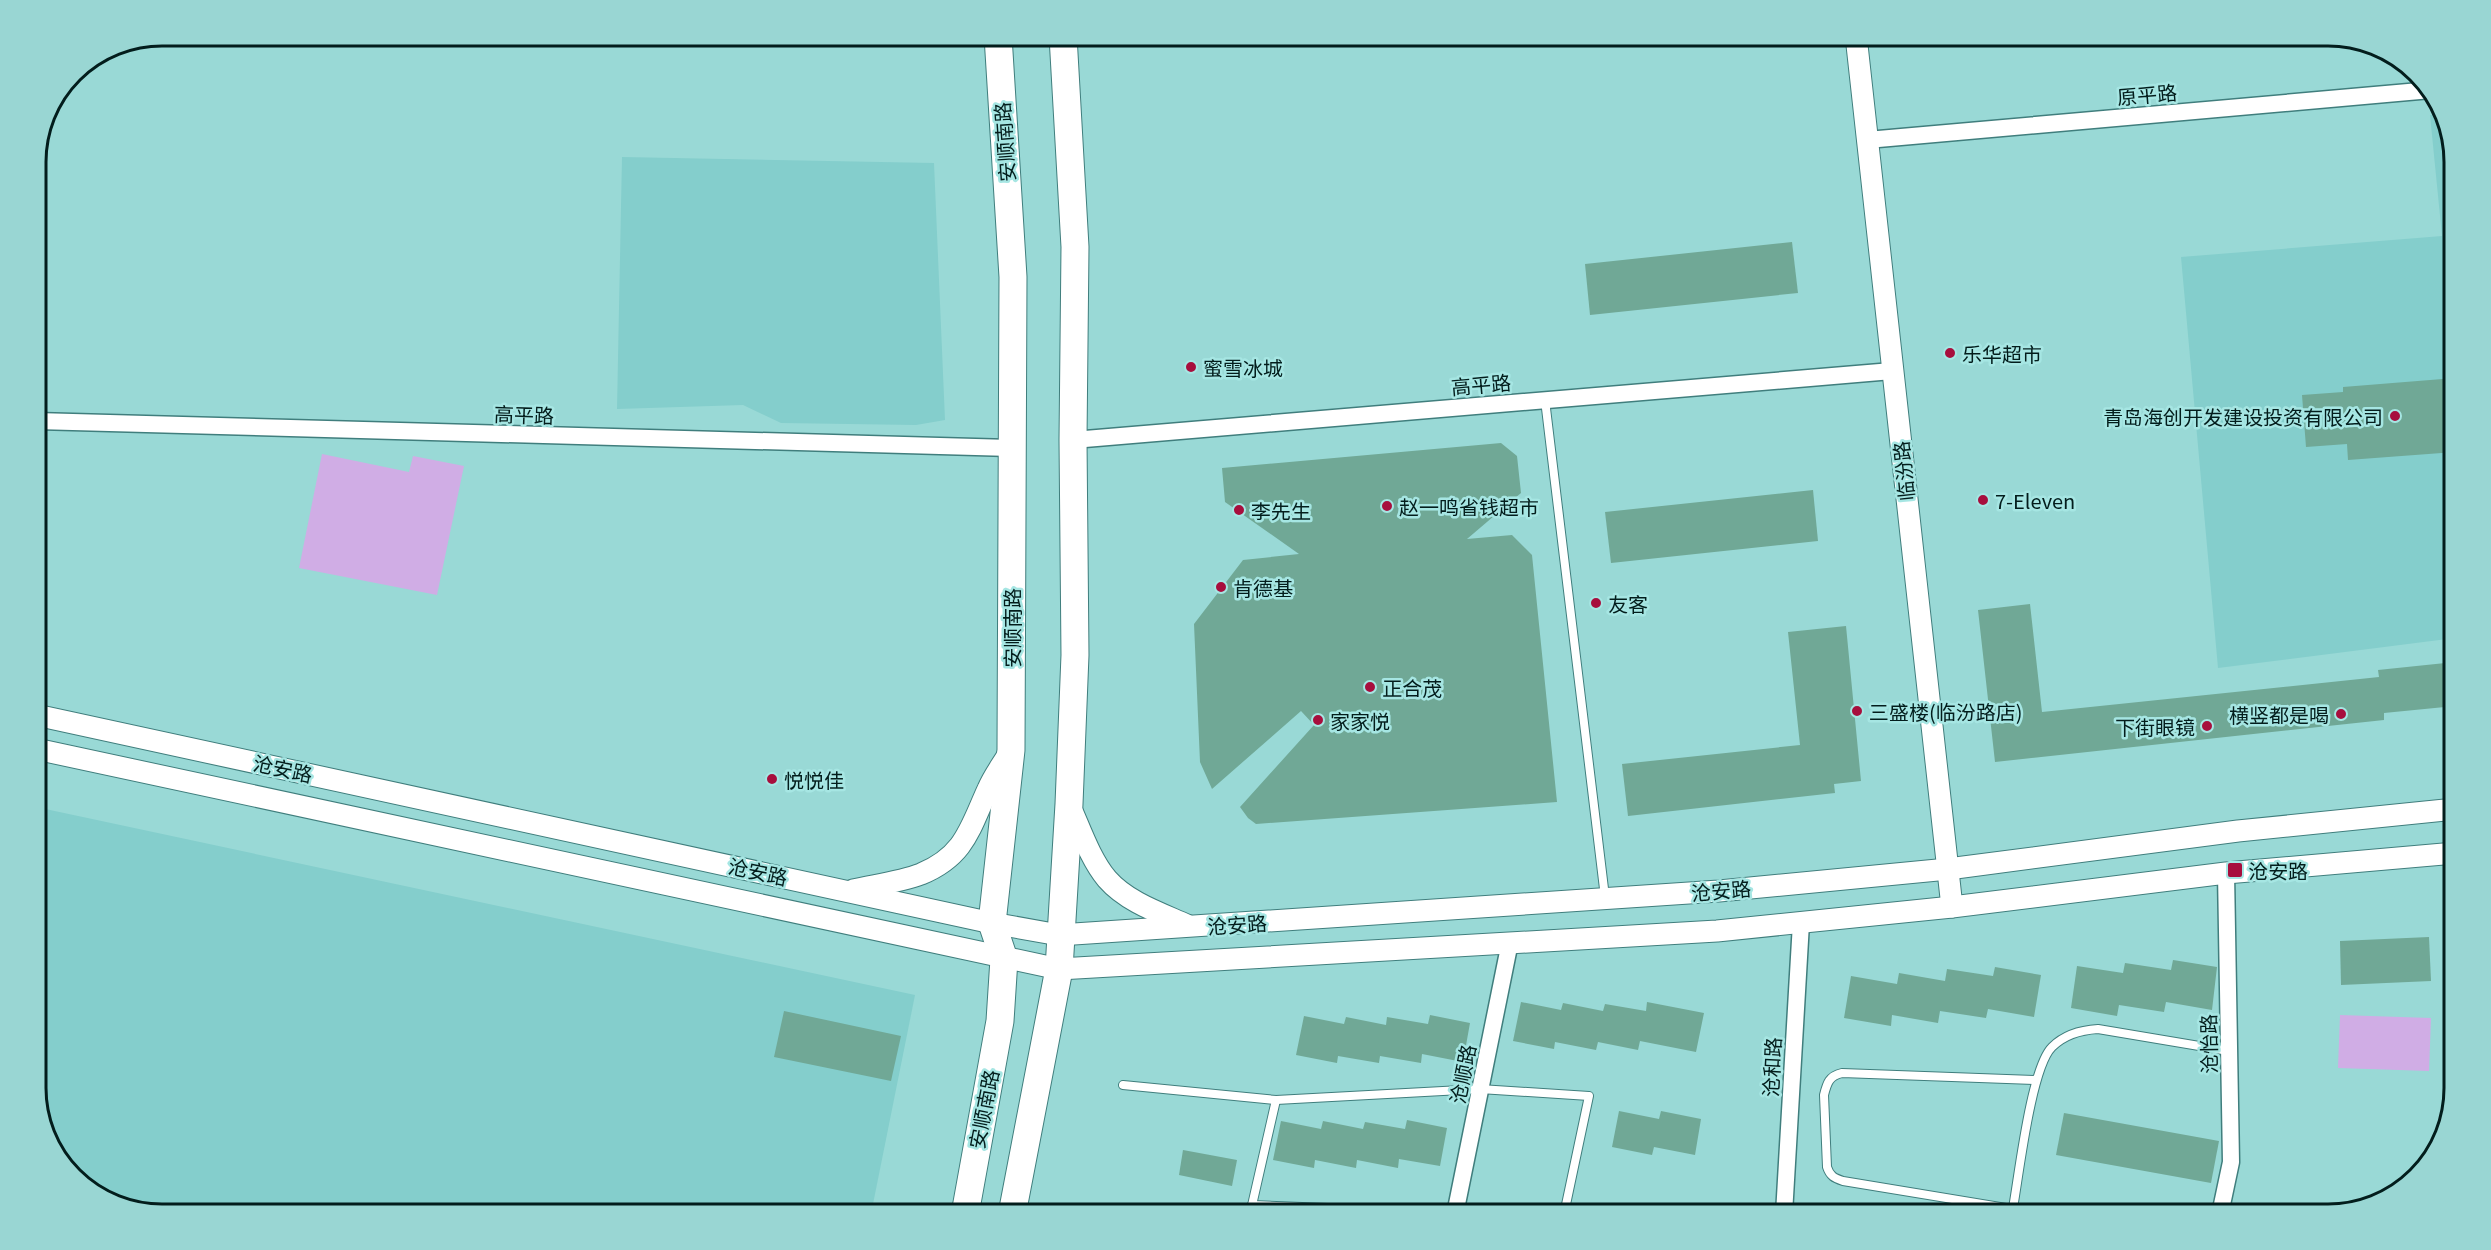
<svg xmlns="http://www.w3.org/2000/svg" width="2491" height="1250" font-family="Georgia,'Noto Sans SC',serif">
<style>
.built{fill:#84cecc}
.pitch{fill:#d0ade5}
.building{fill:#70a896}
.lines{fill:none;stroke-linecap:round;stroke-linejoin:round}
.service-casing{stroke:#407e7d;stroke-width:10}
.minor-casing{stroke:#407e7d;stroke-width:19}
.tertiary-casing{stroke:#407e7d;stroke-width:23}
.primary-casing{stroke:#407e7d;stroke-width:29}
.service{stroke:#fff;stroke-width:8}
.minor{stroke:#fff;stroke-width:16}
.tertiary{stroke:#fff;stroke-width:21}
.primary{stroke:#fff;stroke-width:27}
.poi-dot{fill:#a70e3d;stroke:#a6e6e3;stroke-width:2}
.labels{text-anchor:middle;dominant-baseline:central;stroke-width:5;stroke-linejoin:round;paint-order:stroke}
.street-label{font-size:20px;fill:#031d1c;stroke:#a6e6e3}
.poi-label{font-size:20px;fill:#031d1c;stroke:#a6e6e3;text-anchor:start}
.rim{fill:none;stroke:#031d1c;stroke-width:3}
</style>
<rect width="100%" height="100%" fill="#99d9d6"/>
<g class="built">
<polygon points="2441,114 2455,154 2455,638 2218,668 2181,257 2442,236 2430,115"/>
<polygon points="622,157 934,163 945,420 916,425 781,423 743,405 617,409"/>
<polygon points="36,807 915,995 871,1214 162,1214 107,1201 57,1158 36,1096"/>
</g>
<g class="pitch">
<polygon points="322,454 409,472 413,456 464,466 437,595 299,568"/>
<polygon points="2340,1015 2431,1018 2429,1071 2338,1068"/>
</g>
<g class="building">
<polygon points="1792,242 1798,293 1590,315 1585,264"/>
<polygon points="2455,378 2455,452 2348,460 2347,444 2306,447 2302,395 2343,392 2343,387"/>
<polygon points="1501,443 1517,456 1521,493 1467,539 1512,535 1532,555 1557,802 1256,824 1248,818 1240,807 1314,725 1301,711 1212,789 1200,762 1194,624 1243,560 1299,554 1225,502 1222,468"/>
<polygon points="1813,490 1818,541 1611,563 1605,512"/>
<polygon points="2030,604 2042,712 2379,677 2378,670 2455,662 2455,706 2384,713 2384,720 1995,762 1978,610"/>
<polygon points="1846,626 1861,781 1834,784 1835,793 1628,816 1622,764 1800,745 1788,632"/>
<polygon points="2429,937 2431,981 2341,985 2340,941"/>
<polygon points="2173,960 2217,967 2212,1010 2166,1002 2164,1012 2119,1005 2117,1016 2071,1008 2077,966 2123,973 2125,963 2171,970"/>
<polygon points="1995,967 2041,975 2034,1017 1988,1009 1986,1018 1940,1011 1938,1023 1892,1015 1891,1026 1844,1018 1851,976 1897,984 1899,973 1945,981 1947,969 1993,976"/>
<polygon points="1521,1002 1561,1010 1563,1003 1603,1011 1605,1004 1646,1011 1647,1002 1704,1013 1696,1052 1640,1041 1638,1050 1598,1042 1596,1050 1555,1042 1554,1049 1513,1041"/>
<polygon points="784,1011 901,1036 891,1081 774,1057"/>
<polygon points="1430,1015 1470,1023 1463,1062 1422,1054 1421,1063 1380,1056 1379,1063 1338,1056 1337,1063 1296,1055 1304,1016 1344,1024 1346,1017 1386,1025 1387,1017 1428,1024"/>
<polygon points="1619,1111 1659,1119 1661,1111 1701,1119 1695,1155 1654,1147 1652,1155 1612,1147"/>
<polygon points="2064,1113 2219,1141 2211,1183 2056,1155"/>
<polygon points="1407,1120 1447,1128 1440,1166 1399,1159 1398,1168 1357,1160 1356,1168 1315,1160 1314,1168 1273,1160 1281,1121 1321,1129 1323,1121 1363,1129 1365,1122 1405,1129"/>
<polygon points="1183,1150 1237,1160 1232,1186 1179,1175"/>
</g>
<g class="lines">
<defs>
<g id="service">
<polyline points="1545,400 1605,897"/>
<path d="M 2036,1080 L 1842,1073 C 1829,1076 1827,1083 1824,1095 L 1827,1167 C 1830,1176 1834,1178 1843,1181 L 2043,1214"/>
<polyline points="1123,1085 1276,1100 1480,1089 1589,1096 1564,1214"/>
<polyline points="1252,1205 1457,1213"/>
<path d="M 2013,1208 C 2019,1175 2031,1068 2052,1047 C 2065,1034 2081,1030 2098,1029 L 2229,1051"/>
<polyline points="1250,1214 1276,1100"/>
</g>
<g id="minor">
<polyline points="1867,140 2431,90"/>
<polyline points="36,421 1011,448"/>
<polyline points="1073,440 1892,371"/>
<polyline points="1455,1214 1510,942"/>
<polyline points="1784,1214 1801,923"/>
<polyline points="2220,1214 2231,1162 2226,873"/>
</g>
<g id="tertiary">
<polyline points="1856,36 1952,907"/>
<polyline points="36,715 992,923 1059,935 1719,891 1948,869 2238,831 2455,809"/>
<polyline points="36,749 1059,969 1717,931 1952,907 2226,873 2455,853"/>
<path d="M 1069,804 C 1080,828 1090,859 1107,879 C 1127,902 1160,913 1187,925"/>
<path d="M 853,890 C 875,885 900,882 921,874 C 965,856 970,828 988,789 C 993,777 1002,765 1009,753"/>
</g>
<g id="primary">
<polyline points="965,1214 1000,1021 1004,959 992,923 1011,750 1013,277 998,36"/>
<polyline points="1012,1214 1059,969 1069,804 1075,655 1073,440 1075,247 1063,36"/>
</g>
</defs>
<use href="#service" class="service-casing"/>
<use href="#minor" class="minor-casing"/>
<use href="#tertiary" class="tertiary-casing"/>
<use href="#primary" class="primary-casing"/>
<use href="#service" class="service"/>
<use href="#minor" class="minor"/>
<use href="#tertiary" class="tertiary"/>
<use href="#primary" class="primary"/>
</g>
<g class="poi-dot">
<circle cx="1950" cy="353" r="6"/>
<circle cx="1191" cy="367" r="6"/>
<circle cx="2395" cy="416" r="6"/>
<circle cx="1983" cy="500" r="6"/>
<circle cx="1387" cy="506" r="6"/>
<circle cx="1239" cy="510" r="6"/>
<circle cx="1221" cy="587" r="6"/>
<circle cx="1596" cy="603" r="6"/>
<circle cx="1370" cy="687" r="6"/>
<circle cx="1857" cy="711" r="6"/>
<circle cx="2341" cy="714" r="6"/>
<circle cx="1318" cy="720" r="6"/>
<circle cx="2207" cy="726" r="6"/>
<circle cx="772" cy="779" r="6"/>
<rect x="2227" y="862" width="16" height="16" rx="3"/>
</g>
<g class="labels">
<g class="street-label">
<text transform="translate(2147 94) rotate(-5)">原平路</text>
<text transform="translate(1004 142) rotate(-94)">安顺南路</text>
<text transform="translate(1481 384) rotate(-5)">高平路</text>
<text transform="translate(524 414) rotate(2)">高平路</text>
<text transform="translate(1903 471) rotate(-96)">临汾路</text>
<text transform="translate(1011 628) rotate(-90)">安顺南路</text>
<text transform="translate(283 768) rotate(12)">沧安路</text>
<text transform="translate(758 871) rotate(12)">沧安路</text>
<text transform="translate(1721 890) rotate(-5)">沧安路</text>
<text transform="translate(1237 924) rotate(-4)">沧安路</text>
<text transform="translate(2208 1044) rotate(-91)">沧怡路</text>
<text transform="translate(1771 1067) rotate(-87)">沧和路</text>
<text transform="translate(1462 1074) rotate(-79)">沧顺路</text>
<text transform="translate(983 1109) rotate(-79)">安顺南路</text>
</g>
<g class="poi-label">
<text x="1962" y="353">乐华超市</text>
<text x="1203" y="367">蜜雪冰城</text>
<text x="2383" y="416" text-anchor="end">青岛海创开发建设投资有限公司</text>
<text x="1995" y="500">7-Eleven</text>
<text x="1399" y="506">赵一鸣省钱超市</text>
<text x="1251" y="510">李先生</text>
<text x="1233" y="587">肯德基</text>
<text x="1608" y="603">友客</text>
<text x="1382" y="687">正合茂</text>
<text x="1869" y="711">三盛楼(临汾路店)</text>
<text x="2329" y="714" text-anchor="end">横竖都是喝</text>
<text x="1330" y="720">家家悦</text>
<text x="2195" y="726" text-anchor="end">下街眼镜</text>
<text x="784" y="779">悦悦佳</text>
<text x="2248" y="870">沧安路</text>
</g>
</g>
<path d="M0 0H2491V1250H0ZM162 46H2328A116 116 0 0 1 2444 162V1088A116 116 0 0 1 2328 1204H162A116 116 0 0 1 46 1088V162A116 116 0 0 1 162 46Z" fill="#99d6d3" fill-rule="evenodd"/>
<path class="rim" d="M162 46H2328A116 116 0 0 1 2444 162V1088A116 116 0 0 1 2328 1204H162A116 116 0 0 1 46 1088V162A116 116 0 0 1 162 46Z"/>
</svg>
